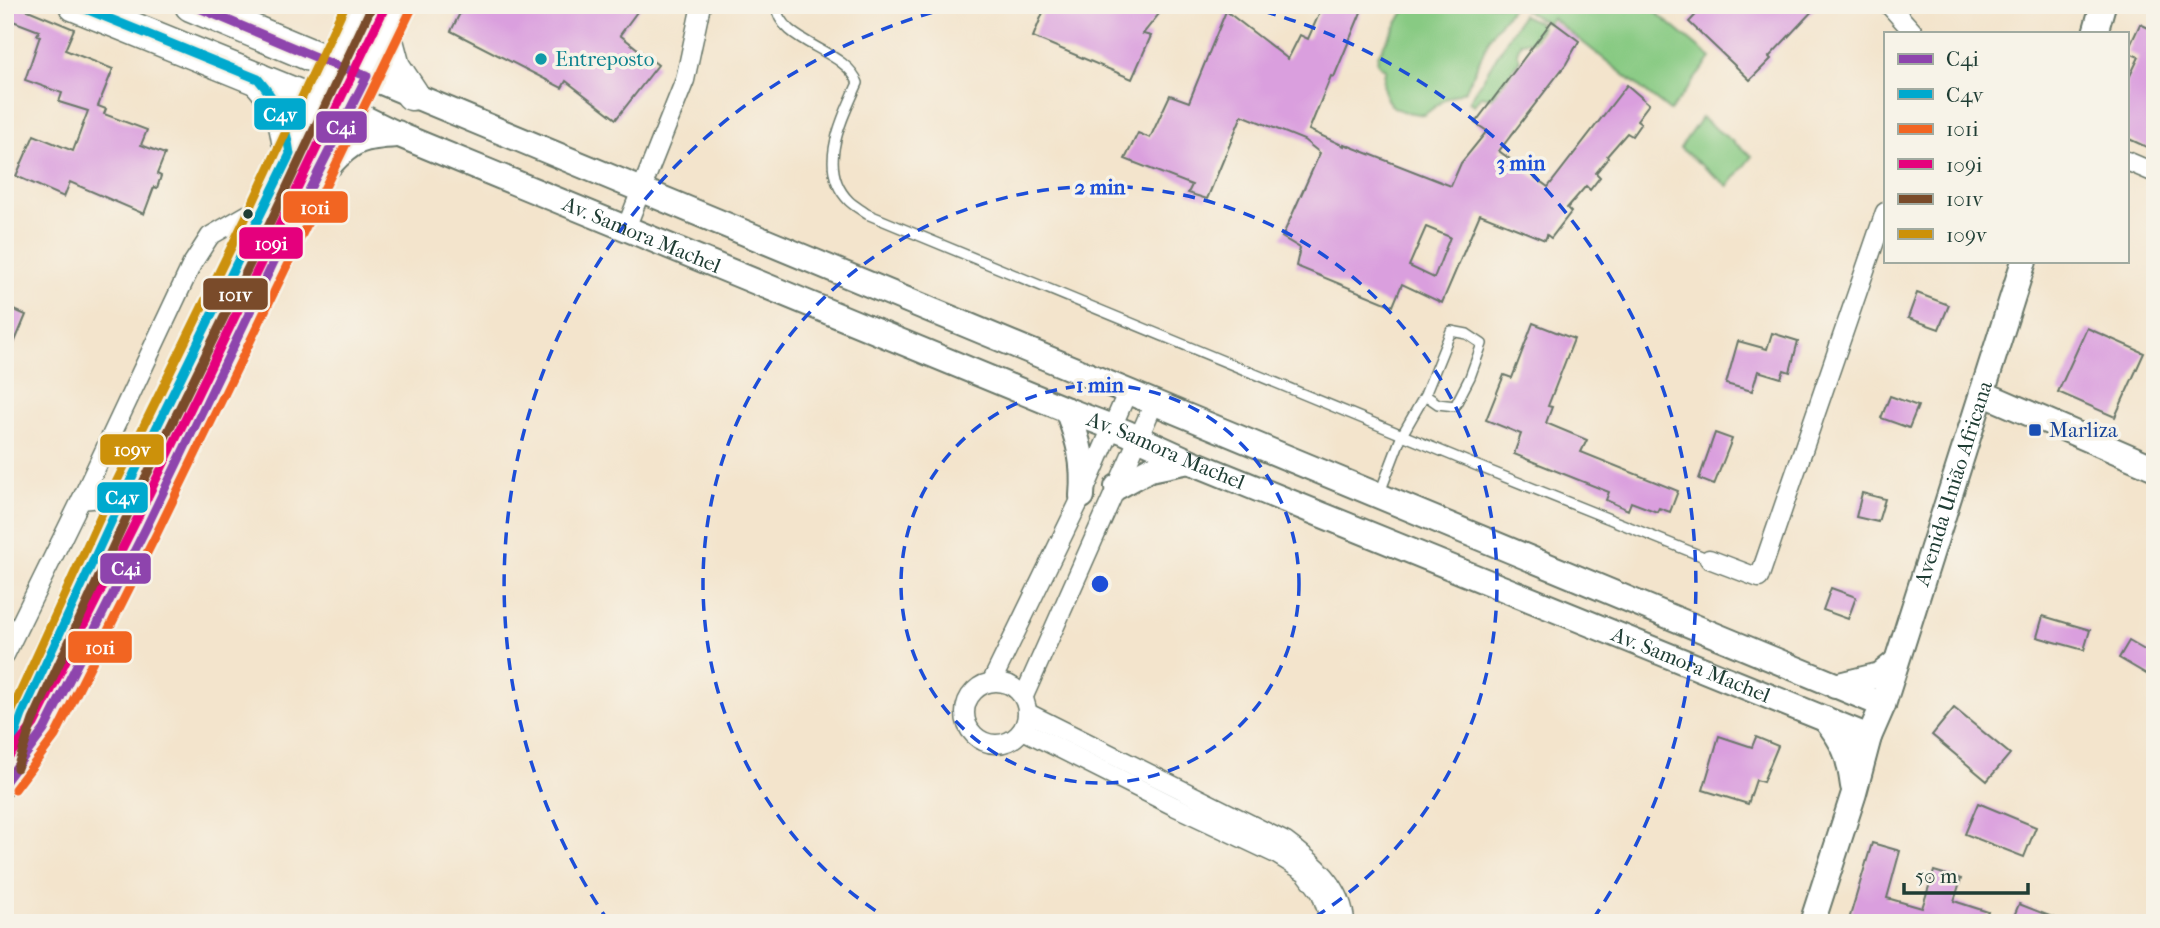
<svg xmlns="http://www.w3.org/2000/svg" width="2160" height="928" font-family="'IM FELL French Canon',serif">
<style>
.green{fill:#88ca83;stroke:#54845c;stroke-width:2}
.building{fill:#da9fde;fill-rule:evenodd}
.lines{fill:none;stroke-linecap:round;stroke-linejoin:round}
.lane-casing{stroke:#697769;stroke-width:12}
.street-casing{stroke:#697769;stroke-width:21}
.secondary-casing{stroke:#697769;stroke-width:28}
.primary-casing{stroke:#697769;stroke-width:30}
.highway-casing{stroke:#697769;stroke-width:35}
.lane{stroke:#fff;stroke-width:9}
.street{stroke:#fff;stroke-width:18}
.secondary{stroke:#fff;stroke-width:24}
.primary{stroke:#fff;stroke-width:26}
.highway{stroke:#fff;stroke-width:32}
.bus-1-casing{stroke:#f7f3e8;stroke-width:14}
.bus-2-casing{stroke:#f7f3e8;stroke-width:14}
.bus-3-casing{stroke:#f7f3e8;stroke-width:14}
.bus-4-casing{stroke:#f7f3e8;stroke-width:14}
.bus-5-casing{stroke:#f7f3e8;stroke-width:14}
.bus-6-casing{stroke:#f7f3e8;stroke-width:14}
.bus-1{stroke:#8e44ad;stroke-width:9}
.bus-2{stroke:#00a9ce;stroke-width:9}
.bus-3{stroke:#f26522;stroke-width:9}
.bus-4{stroke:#e5007d;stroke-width:9}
.bus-5{stroke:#7a4b2a;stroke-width:9}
.bus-6{stroke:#cc910a;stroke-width:9}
.ring{fill:none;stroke:#1d4ed8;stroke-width:3.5;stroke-dasharray:12 9}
.culture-dot{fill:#0f9aa8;stroke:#f7f3e8;stroke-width:2.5}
.bus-dot{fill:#1f3d34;stroke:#f7f3e8;stroke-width:2.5}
.transit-dot{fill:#1a4fb4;stroke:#f7f3e8;stroke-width:2.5}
.labels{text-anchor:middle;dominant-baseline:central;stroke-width:7;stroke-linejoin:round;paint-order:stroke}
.culture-label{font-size:21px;fill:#0d838f;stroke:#f7f3e8;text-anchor:start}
.street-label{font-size:21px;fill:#1f3d34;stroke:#f7f3e8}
.transit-label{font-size:21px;fill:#164399;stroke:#f7f3e8;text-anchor:start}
.centre{fill:#1d4ed8;stroke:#f7f3e8;stroke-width:3.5}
.ring-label{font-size:21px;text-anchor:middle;font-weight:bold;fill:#1d4ed8;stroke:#f7f3e8;stroke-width:7;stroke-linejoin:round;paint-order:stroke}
.line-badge{stroke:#f7f3e8;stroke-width:2.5}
.badge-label{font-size:19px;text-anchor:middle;font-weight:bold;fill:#fff}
</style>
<rect width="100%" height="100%" fill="#f7f3e8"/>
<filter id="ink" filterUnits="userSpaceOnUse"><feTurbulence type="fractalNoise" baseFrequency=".0143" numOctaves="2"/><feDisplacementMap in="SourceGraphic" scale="14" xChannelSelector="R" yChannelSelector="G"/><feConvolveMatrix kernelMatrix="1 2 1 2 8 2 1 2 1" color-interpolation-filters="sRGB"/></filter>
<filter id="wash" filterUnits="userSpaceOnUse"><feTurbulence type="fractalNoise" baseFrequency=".00686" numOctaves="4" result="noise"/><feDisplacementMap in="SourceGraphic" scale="28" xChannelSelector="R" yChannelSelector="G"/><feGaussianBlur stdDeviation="1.57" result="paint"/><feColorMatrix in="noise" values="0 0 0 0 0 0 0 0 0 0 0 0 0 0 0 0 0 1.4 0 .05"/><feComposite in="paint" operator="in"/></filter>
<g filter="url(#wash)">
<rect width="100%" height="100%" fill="#f3e4cc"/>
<g class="green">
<path d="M 1408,5 L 1514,5 L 1491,35 L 1466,90 L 1445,99 L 1424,115 C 1417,113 1409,113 1402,111 C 1382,105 1381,84 1386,69 L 1381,67 L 1377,63 L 1378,55 Z"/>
<polygon points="1528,5 1647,5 1711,58 1670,111 1552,18 1547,23 1524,10"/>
<polygon points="1522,15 1538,22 1542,27 1533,41 1521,42 1517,52 1520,60 1491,98 1481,96 1474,105 1469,102"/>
<polygon points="1701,118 1752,156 1728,186 1680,148"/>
</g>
<g id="blocks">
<g class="building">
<polygon points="5,5 16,5 74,29 65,50 113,69 98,106 106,109 104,114 147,130 141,145 165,154 157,174 161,176 157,188 154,187 144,214 70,182 64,197 16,176 34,135 73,151 88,111 59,102 62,93 25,80 40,36 37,35 39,31 5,18"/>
<polygon points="464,5 642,5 620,35 658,65 616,119 566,81 562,88 451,31"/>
<polygon points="1046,5 1166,5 1143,34 1151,36 1132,79 1033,37"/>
<path d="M 1323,5 L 1364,5 L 1334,77 L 1331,76 L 1309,130 L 1344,146 L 1344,144 L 1451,186 L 1461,163 L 1487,131 L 1475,123 L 1552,21 L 1579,41 L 1566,64 L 1499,151 L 1548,187 L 1627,85 L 1649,104 L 1637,120 L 1641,123 L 1632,136 L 1627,133 L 1607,156 L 1608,158 L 1596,173 L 1600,177 L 1590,190 L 1586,186 L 1567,208 L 1571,212 L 1551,238 L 1547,235 L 1545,240 L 1480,214 L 1442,303 L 1402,284 L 1393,306 L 1296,266 L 1300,248 L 1282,237 L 1320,153 L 1304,140 L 1242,115 L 1207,199 L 1188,193 L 1192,185 L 1125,159 L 1138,133 L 1150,138 L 1170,95 L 1189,102 L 1226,11 L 1288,59 L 1300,35 L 1308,39 ZM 1426,227 L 1450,237 L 1434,278 L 1409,266 Z"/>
<polygon points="1705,5 1818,5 1769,57 1771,59 1750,80 1689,22"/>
<polygon points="2140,24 2155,31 2155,151 2127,138 2127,82 2139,57 2127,52"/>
<polygon points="1917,293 1949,305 1939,329 1908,318"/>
<polygon points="5,306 26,315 5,365"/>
<polygon points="1533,323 1574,339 1548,406 1552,407 1546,423 1587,440 1581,452 1678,491 1670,512 1659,508 1657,512 1631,502 1628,510 1606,500 1609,492 1514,454 1521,434 1486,420 1504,375 1512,378"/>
<polygon points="2087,328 2144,353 2115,417 2058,392"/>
<polygon points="1772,333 1798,341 1790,372 1784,370 1781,378 1758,371 1752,391 1726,384 1738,341 1767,349"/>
<polygon points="1890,396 1918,406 1909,428 1881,418"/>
<polygon points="1715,433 1732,439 1714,485 1699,479"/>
<polygon points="1862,493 1885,499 1878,522 1856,517"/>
<polygon points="1831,588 1856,597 1848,619 1823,610"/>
<polygon points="2043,616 2090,630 2084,650 2037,637"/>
<polygon points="2129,641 2155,656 2155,667 2150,676 2119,658"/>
<polygon points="1954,708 2010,754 1987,781 1932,735"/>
<polygon points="1719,736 1752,747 1756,737 1778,746 1763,782 1756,780 1748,804 1703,790"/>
<polygon points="1978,803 2036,827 2024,857 1965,834"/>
<polygon points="1872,843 1900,851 1887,898 1922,908 1934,871 1961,879 1954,901 1988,912 1984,923 1848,923"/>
<polygon points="2019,904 2065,922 2065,923 2011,923"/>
</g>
</g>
</g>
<g filter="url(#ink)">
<use href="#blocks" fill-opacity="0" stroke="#697769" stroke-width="2"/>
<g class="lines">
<defs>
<g id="lane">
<path d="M 776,5 C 778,43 846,49 858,83 C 842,119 816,168 849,201 C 854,206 862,210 867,214 L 1480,467 L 1709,559"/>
<polyline points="1379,495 1402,435 1425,395 1451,331 1467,334 1482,344 1470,377 1455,406 1438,404 1425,395"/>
</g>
<g id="street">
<polyline points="1889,5 1914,33"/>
<polyline points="2127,161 2155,173"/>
<polyline points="626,228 685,80 701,5"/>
<polyline points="81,500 123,496"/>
<polyline points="1709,559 1759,578 1885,212"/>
<polyline points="5,655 81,500 192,264 210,236 264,205"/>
<polyline points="992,681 1082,496 1127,393"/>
<circle cx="996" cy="713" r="31"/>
<polyline points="1024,696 1154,403"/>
<path d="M 1028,713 L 1286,842 C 1312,861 1344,887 1345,923"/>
<polyline points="1023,730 1174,806 1276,854 1305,872 1321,893 1331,923"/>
</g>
<g id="secondary">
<polyline points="2095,33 2103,5"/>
<polyline points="367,76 1883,705"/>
<path id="s1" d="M 350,111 L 397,134 L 1067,410 L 1125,432 L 1189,461 L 1869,737"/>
<polyline points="1982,393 2155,468"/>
<path d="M 1067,410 C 1079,441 1085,463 1082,496"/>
<polyline points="1117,487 1150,469 1189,461"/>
<polyline points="1835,686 1880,675 1896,662"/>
<path d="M 1825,719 C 1845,743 1849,756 1853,786"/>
<path id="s2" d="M 1812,923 L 1854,793 L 1869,737 L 1883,705 L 2024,261"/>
</g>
<g id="primary">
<path d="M 329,164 C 353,138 362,136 397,134"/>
<polyline points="5,764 22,715 123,496 314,102"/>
<polyline points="5,782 44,730 146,528 293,222 350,111"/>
</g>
<g id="highway">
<polyline points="75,5 314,102 350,111 400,5"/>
<polyline points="191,5 332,64 367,76"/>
<polyline points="386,37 394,67 412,94"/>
<path d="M 258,79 C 283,107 285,118 290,154"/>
<polyline points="323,82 359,5"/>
</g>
</defs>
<use href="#lane" class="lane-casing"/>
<use href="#street" class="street-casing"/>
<use href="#secondary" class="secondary-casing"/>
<use href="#primary" class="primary-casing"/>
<use href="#highway" class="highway-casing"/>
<use href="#lane" class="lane"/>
<use href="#street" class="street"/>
<use href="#secondary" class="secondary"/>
<use href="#primary" class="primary"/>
<use href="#highway" class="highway"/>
<defs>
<polyline id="bus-1" points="5,782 44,730 146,528 293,222 367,76 332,64 192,5"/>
<path id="bus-2" d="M 5,763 L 22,715 L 123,496 L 290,154 C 286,124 278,102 258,79 L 76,5"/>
<polyline id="bus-3" points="15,789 55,736 157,533 411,10"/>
<polyline id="bus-4" points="5,761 34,724 135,523 386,5"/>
<polyline id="bus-5" points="17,768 33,720 134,501 270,223 370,10"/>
<polyline id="bus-6" points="5,726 112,491 248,213 345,5"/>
</defs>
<use href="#bus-1" class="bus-1-casing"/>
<use href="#bus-2" class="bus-2-casing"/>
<use href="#bus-3" class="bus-3-casing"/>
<use href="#bus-4" class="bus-4-casing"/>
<use href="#bus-5" class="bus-5-casing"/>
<use href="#bus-6" class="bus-6-casing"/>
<use href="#bus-1" class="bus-1"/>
<use href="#bus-2" class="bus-2"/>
<use href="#bus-3" class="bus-3"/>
<use href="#bus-4" class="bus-4"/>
<use href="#bus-5" class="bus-5"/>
<use href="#bus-6" class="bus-6"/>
</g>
</g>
<g class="ring">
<circle cx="1100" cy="584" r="199"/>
<path d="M893 922A397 397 0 1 1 1307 922"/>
<path d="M609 922A596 596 0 0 1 956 6M1244 6A596 596 0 0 1 1591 922"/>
</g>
<circle class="culture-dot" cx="541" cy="59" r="7"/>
<circle class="bus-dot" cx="248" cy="214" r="6"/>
<rect class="transit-dot" x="2028" y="423" width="14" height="14" rx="3.5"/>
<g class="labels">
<g class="culture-label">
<text x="555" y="59">Entreposto</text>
</g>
<g class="street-label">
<text stroke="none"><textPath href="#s1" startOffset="317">Av. Samora Machel</textPath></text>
<text stroke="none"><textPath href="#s1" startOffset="884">Av. Samora Machel</textPath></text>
<text stroke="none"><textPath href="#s2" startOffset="462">Avenida União Africana</textPath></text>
<text stroke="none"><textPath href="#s1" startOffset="1451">Av. Samora Machel</textPath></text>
</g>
<g class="transit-label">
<text x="2049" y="430">Marliza</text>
</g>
</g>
<circle cx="1100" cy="584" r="10" class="centre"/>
<g class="ring-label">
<text x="1521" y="170">3 min</text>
<text x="1100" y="194">2 min</text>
<text x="1100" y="392">1 min</text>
</g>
<g class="line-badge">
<rect x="253" y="97" width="54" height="34" rx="7" fill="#00a9ce"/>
<rect x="315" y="110" width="53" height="34" rx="7" fill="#8e44ad"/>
<rect x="282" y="190" width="67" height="34" rx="7" fill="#f26522"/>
<rect x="238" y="226" width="66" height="34" rx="7" fill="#e5007d"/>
<rect x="202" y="277" width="67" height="34" rx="7" fill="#7a4b2a"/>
<rect x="99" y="433" width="66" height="33" rx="7" fill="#cc910a"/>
<rect x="96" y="481" width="53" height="33" rx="7" fill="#00a9ce"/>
<rect x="99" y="552" width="53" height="33" rx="7" fill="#8e44ad"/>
<rect x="67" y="630" width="66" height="34" rx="7" fill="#f26522"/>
</g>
<g class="badge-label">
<text x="280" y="121">C4v</text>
<text x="341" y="134">C4i</text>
<text x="315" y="214">101i</text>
<text x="271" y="250">109i</text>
<text x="235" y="301">101v</text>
<text x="132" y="456">109v</text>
<text x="122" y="504">C4v</text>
<text x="126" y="575">C4i</text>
<text x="100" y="654">101i</text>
</g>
<rect width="2160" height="928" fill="none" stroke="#f7f3e8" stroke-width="28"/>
<rect x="1884" y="32" width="245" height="231" fill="#f7f3e8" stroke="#a1aaa0" stroke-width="2"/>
<rect x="1898" y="54" width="35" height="10" fill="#8e44ad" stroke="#a1aaa0" stroke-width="2"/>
<text x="1946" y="66" font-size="21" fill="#1f3d34">C4i</text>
<rect x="1898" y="89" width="35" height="10" fill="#00a9ce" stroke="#a1aaa0" stroke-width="2"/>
<text x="1946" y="102" font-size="21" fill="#1f3d34">C4v</text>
<rect x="1898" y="124" width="35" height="10" fill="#f26522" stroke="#a1aaa0" stroke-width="2"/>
<text x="1946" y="136" font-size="21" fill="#1f3d34">101i</text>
<rect x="1898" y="159" width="35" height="10" fill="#e5007d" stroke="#a1aaa0" stroke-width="2"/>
<text x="1946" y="172" font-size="21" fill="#1f3d34">109i</text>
<rect x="1898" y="194" width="35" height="10" fill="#7a4b2a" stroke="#a1aaa0" stroke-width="2"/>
<text x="1946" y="206" font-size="21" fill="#1f3d34">101v</text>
<rect x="1898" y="229" width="35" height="10" fill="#cc910a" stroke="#a1aaa0" stroke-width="2"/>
<text x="1946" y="242" font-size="21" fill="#1f3d34">109v</text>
<path d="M1904 883v10h124v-10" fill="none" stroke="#1f3d34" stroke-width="3.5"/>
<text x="1915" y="883" font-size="21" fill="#1f3d34" stroke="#f7f3e8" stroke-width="5" paint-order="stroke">50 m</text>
</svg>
